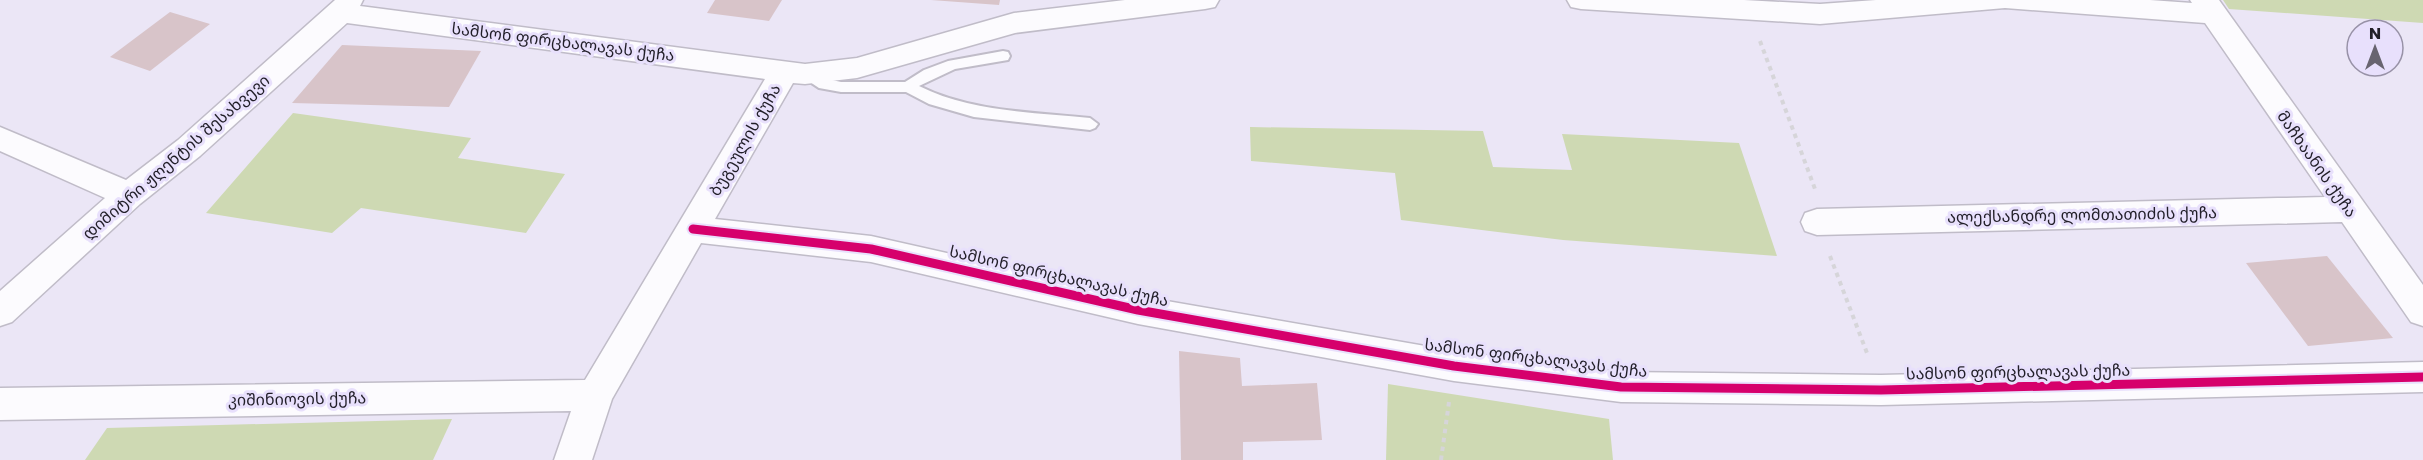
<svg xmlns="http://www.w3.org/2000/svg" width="2423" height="460" font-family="Poppins,'Noto Sans Georgian',sans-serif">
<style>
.green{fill:#ced9b3}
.building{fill:#d8c4c9}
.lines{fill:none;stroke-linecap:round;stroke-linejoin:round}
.lane-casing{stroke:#c0bcc8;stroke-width:4}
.street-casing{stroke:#c0bcc8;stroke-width:3}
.path{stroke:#d6d5d9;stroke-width:4;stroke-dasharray:4.5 4.5;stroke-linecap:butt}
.lane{fill:#fcfbfe;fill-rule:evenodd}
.street{fill:#fcfbfe;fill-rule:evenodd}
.cycleway-casing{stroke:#e8e0fc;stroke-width:13}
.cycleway{stroke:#d6006c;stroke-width:9}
.labels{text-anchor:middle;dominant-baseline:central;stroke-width:6;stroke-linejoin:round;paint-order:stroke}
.street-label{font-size:16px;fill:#211e28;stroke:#e8e0fc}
</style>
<rect width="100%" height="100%" fill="#ebe6f6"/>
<g class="green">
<polygon points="2223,0 2423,0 2423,23 2229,9"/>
<polygon points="293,113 471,138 458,158 565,174 526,233 361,208 332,233 206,213"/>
<polygon points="1250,127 1483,131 1493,167 1572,170 1562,134 1739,143 1777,256 1563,240 1401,220 1395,173 1251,161"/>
<polygon points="1388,384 1609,419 1613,460 1386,460"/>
<polygon points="452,419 433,460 85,460 107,428"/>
</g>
<g class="building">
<polygon points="715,0 782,0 769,21 707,13"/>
<polygon points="931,0 1000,0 999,5"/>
<polygon points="170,12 210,24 150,71 110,57"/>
<polygon points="342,45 481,51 449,107 292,103"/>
<polygon points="2327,256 2393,338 2308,346 2246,263"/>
<polygon points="1179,351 1240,358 1242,386 1317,383 1322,440 1243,442 1243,460 1181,460"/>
</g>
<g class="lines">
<defs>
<path id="lane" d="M 1003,51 L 1008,52 L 1010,56 L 1008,60 L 955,69 L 919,86 C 971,112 1033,112 1090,118 L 1098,124 L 1095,128 L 1090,130 L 974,117 L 929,104 L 906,92 L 841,92 L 819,88 L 798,74 L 805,69 L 823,78 L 841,82 L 905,82 L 924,70 L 948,61 Z"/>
<g id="street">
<polygon points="335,0 363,0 360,6 805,64 857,58 1014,13 1125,0 1219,0 1215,7 1205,9 1015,33 857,78 805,84 793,83 715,219 871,236 1138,296 1454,351 1621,372 1881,375 2423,362 2423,392 1881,405 1621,402 1454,381 1138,324 871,262 701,243 612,399 592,460 554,460 571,411 0,420 0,388 585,380 765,79 347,23 200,156 140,204 12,322 0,326 0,291 105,198 0,151 0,127 126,180 178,140"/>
<polygon points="1567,0 1744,0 1820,4 1876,0 2150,0 2192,3 2190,0 2219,0 2423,285 2423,326 2411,322 2342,222 1817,235 1805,231 1801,222 1805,213 1817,209 2325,197 2205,23 2005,8 1820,24 1581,9 1571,7"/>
</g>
</defs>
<use href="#lane" class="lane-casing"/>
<use href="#street" class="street-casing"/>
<g class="path">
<polyline points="1760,41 1815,189"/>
<polyline points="1830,256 1867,353"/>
<polyline points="1441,460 1449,402"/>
</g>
<use href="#lane" class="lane"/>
<use href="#street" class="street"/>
<defs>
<polyline id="cycleway" points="693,229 871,249 1138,310 1454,366 1621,387 1881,390 2423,377"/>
</defs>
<use href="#cycleway" class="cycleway-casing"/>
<use href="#cycleway" class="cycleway"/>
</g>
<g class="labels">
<g class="street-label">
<text transform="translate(563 42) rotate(7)">სამსონ ფირცხალავას ქუჩა</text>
<text transform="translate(745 140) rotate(-60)">ბუგეულის ქუჩა</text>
<text transform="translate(176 157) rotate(-41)">დიმიტრი ჟღენტის შესახვევი</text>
<text transform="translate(2317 164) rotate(55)">მაჩხაანის ქუჩა</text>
<text transform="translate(2082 215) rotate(-1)">ალექსანდრე ლომთათიძის ქუჩა</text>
<text transform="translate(1059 276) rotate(13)">სამსონ ფირცხალავას ქუჩა</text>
<text transform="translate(1536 358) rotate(7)">სამსონ ფირცხალავას ქუჩა</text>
<text transform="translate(2018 372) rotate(-1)">სამსონ ფირცხალავას ქუჩა</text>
<text transform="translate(297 399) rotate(-1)">კიშინიოვის ქუჩა</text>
</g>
</g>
<g transform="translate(2375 48)"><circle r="28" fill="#e8e0fc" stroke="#9892a7" stroke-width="1.5"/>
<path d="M0-4.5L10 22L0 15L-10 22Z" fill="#686470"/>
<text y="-9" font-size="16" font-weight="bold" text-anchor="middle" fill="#211e28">N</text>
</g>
</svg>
